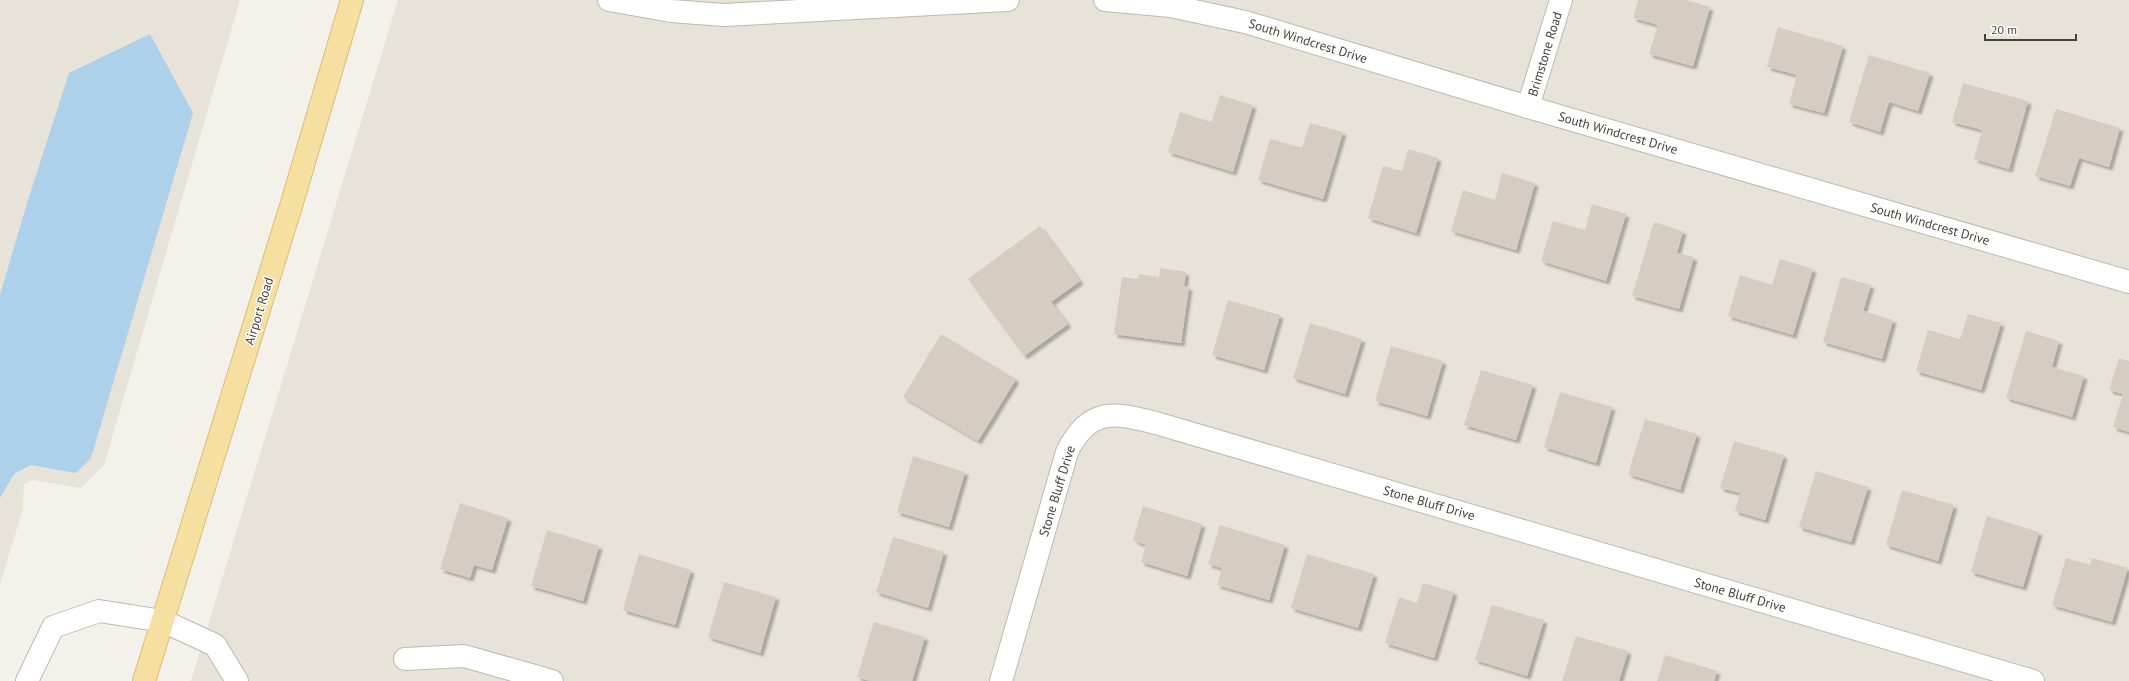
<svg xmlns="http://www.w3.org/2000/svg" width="2129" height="681" font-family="'PT Sans',sans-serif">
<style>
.residential{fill:#e7e3d9}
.water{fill:#add0eb}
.building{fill:#d5cdc1;filter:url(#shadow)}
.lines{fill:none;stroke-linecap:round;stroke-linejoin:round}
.minor-casing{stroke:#bfb9ae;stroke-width:24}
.major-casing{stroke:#dabe73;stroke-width:24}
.minor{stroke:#fff;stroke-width:22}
.major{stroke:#f5e0a2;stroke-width:22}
.labels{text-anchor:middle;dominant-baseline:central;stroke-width:3;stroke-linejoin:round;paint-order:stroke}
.street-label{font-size:13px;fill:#474239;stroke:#fff}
</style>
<defs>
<filter id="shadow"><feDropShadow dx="3.5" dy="3.5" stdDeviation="1" flood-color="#0004"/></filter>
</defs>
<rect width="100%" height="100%" fill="#f4f1eb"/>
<g class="residential">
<polygon points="0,0 240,0 104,465 81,488 33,480 24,484 23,509 0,584"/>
<polygon points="398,0 2129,0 2129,681 191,681"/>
</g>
<polygon class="water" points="150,34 193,113 91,458 76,473 31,465 14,474 0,498 0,295 28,200 69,73"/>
<g class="building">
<polygon points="1638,0 1687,0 1710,7 1693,66 1649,54 1658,25 1633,18"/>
<polygon points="1778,27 1843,46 1824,113 1789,104 1797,75 1767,67"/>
<polygon points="1869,55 1930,73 1918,111 1889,102 1880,132 1849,122"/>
<polygon points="1963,83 2028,101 2009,169 1974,159 1982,130 1952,122"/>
<polygon points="1220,95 1253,105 1233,172 1168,152 1180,112 1212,122"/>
<polygon points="2056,109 2120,128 2109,167 2079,158 2070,186 2035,176"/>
<polygon points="1310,123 1343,132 1323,199 1258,180 1270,139 1302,148"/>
<polygon points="1408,149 1438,158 1416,233 1368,218 1383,166 1402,171"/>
<polygon points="1502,173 1535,183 1516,250 1451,231 1463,190 1495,200"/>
<polygon points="1592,204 1626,214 1606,281 1541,261 1553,221 1585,230"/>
<polygon points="1654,222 1683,231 1677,253 1694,257 1679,309 1632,296"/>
<polygon points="1040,226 1080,281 1051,302 1068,324 1024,356 968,279"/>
<polygon points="1780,259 1813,269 1793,335 1728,316 1740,275 1772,285"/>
<polygon points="1160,268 1186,272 1184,286 1189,287 1181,343 1114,334 1122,277 1138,279 1139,274 1159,277"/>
<polygon points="1841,277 1871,285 1863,311 1893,320 1882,359 1823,342"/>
<polygon points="1228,300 1280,315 1264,370 1212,355"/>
<polygon points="1968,314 2001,323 1981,390 1916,371 1928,330 1960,339"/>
<polygon points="1310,323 1362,339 1345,394 1293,378"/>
<polygon points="2026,331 2059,341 2052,367 2084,376 2072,417 2006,398"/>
<polygon points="941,334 1016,379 978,441 903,397"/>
<polygon points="1391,346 1443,361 1427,416 1375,401"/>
<polygon points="2119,358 2129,361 2129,432 2113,427 2123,394 2109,390"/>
<polygon points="1481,370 1533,385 1516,440 1464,425"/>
<polygon points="1560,392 1612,407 1596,463 1544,447"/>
<polygon points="1645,419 1697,434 1680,490 1628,474"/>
<polygon points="1734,441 1784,455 1765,520 1735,511 1740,493 1720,488"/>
<polygon points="913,456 965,472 949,527 897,512"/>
<polygon points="1816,471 1868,487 1851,542 1799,527"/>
<polygon points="1902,490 1954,505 1938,561 1886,545"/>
<polygon points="460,503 508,518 492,570 474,565 470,578 440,569"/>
<polygon points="1143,506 1202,524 1187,576 1141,562 1146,545 1133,540"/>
<polygon points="1987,516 2039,532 2023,587 1971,572"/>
<polygon points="1220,525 1285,545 1269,600 1217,585 1222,568 1208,564"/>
<polygon points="547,530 599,546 583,601 531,586"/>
<polygon points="893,537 944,552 928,608 876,592"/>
<polygon points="639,554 691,570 675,625 623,610"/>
<polygon points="1307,554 1374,574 1358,628 1291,608"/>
<polygon points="2066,558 2090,565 2092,558 2128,568 2112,622 2052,605"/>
<polygon points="724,582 776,597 760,653 708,637"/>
<polygon points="1423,583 1454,592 1434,658 1385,643 1399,597 1417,603"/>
<polygon points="1492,605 1544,620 1527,676 1475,660"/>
<polygon points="874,622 925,637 912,681 870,681 857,677"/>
<polygon points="1576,636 1628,651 1619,681 1562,681"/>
<polygon points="1665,655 1717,671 1714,681 1657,681"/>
</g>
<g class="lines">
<defs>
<g id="minor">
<polyline points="609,0 671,11 724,15 1008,0"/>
<polyline points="1105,0 1171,6 1245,22 1528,107 2129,282"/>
<polyline points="1528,107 1561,0"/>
<polyline points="405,659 464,656 552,681"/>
<polyline points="27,681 53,627 99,611 163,621 215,645 237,681"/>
<path d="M 1001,681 L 1067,452 C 1089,407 1114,412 1156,423 L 2033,681"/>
</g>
<polyline id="major" points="144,681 291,206 352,0"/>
</defs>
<use href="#minor" class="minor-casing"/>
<use href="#major" class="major-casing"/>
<use href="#minor" class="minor"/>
<use href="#major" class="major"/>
</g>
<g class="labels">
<g class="street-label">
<text transform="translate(1308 41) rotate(17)">South Windcrest Drive</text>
<text transform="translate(1545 54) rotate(-73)">Brimstone Road</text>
<text transform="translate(1618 133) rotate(16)">South Windcrest Drive</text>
<text transform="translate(1930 224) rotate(16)">South Windcrest Drive</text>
<text transform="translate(259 311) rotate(-73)">Airport Road</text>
<text transform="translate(1057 491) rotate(-73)">Stone Bluff Drive</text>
<text transform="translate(1429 503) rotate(16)">Stone Bluff Drive</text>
<text transform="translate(1740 595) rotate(16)">Stone Bluff Drive</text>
</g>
</g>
<path d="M1985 34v6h91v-6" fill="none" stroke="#474239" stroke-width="2"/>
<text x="1991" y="34" font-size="12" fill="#474239" stroke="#ffffff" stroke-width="3" paint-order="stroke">20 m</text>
</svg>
